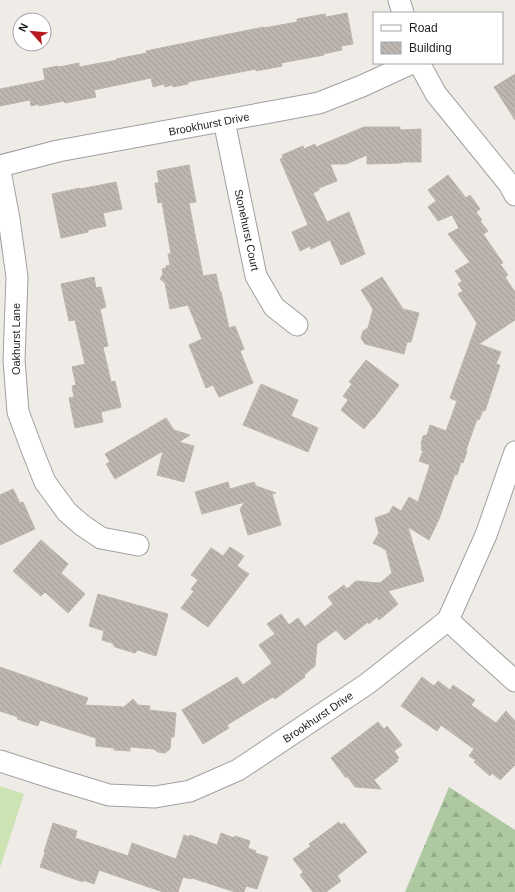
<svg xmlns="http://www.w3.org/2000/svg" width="515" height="892" font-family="Arial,sans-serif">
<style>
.grass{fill:#cce3b3}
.forest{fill:url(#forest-firs)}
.building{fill:url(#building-back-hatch);stroke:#bfb3ab}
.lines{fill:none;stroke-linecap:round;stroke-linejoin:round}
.minor-casing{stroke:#a0a0a0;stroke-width:23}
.minor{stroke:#fff;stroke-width:21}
.labels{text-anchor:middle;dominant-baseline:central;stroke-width:3.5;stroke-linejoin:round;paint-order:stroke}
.street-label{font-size:11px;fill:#1f1f1f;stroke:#fff}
</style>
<defs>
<pattern id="forest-firs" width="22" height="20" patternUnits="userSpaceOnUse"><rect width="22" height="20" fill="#aec9a1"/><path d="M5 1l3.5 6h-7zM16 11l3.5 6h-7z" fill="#95ac8a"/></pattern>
<pattern id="building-back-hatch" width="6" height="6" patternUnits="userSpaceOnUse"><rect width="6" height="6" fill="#bcb5b0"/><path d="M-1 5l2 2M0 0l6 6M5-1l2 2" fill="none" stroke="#a19b97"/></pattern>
</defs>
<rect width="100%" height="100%" fill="#efece7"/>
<polygon class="grass" points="0,786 24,794 0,868"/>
<polygon class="forest" points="449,787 515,830 515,892 405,892"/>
<g class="building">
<polygon points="347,13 353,44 341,46 342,50 323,54 324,55 281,63 282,66 256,71 256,69 188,82 188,84 173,87 172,85 165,87 164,84 153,87 151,78 94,90 96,97 65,103 64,101 39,106 39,104 31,106 30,100 0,106 0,89 45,80 43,69 58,66 59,67 79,63 79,67 117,60 116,59 147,53 146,51 209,38 264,27 264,28 297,22 297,19 325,14 326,17"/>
<polygon points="515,74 515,120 494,87"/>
<polygon points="364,127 400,127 400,130 421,129 421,162 402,162 402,163 367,164 367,155 346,164 330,164 337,181 319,188 319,190 313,193 327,222 349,212 365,254 341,265 330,240 311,249 310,246 300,251 292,232 308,225 280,159 283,158 282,155 303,146 304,149 315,144 316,147"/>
<polygon points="189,165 196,202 189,203 203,276 216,274 220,292 221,292 229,328 235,326 244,349 240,351 253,383 219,397 213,385 206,388 189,345 202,339 188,305 170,309 165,283 160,279 163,274 162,269 166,268 166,266 170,265 168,254 171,254 162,202 158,203 155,183 159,183 157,171"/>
<polygon points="448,175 466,198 470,195 480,209 476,212 482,220 480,221 488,231 483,234 503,263 500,264 508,275 505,277 515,292 515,320 479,344 501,352 496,364 500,365 485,411 483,410 479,420 477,419 466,450 467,451 463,463 461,462 457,475 455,474 439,519 429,540 408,527 424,581 388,591 398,604 379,620 377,617 369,624 368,622 345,640 336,630 317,644 315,666 304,675 305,677 275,699 273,697 227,725 229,728 203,744 182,710 237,677 243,685 272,663 259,645 275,634 267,624 281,614 289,625 298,618 305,627 333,604 328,597 344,585 347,589 356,581 380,583 392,573 386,550 373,543 379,533 375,518 389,513 393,506 401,511 409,497 418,502 430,465 419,461 423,451 421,450 422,446 421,444 423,436 427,435 430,425 446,431 457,401 450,398 477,323 458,294 463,291 458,284 462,281 455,271 470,262 448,234 459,228 452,215 438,221 428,207 436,201 428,190"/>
<polygon points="116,182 122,209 103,213 106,226 88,230 88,232 61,238 52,194 80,188 80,189"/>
<polygon points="94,277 96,288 101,287 106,307 100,309 108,346 103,347 111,382 115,381 121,407 101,412 103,422 75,428 69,398 74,397 72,386 76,385 72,367 85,364 75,320 69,321 61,284"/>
<polygon points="382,277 403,309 419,313 411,342 407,342 404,354 365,344 361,338 363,331 368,328 373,309 361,290"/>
<polygon points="366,360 399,385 374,418 373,418 364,429 341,410 348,400 343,396 352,384 349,382"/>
<polygon points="261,384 298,400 291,416 318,428 308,452 243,425"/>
<polygon points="166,418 174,430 190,435 179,442 194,446 184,482 157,475 163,451 115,479 106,464 110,462 105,454"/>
<polygon points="228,482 230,489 254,482 256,486 276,493 272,494 281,525 248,535 240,509 245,502 202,514 195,492"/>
<polygon points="13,489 20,503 23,502 35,529 0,545 0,495"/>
<polygon points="41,540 68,564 61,573 85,594 68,613 45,592 41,596 13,571"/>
<polygon points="230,547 244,556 237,566 249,574 208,627 181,608 194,591 191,589 198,580 191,575 211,548 223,556"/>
<polygon points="98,594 168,614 156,656 138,650 135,653 115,647 112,643 102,640 104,631 89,626"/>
<polygon points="0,667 88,698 85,705 124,707 133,699 138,705 150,706 149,710 176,713 174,737 171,737 170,749 165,753 158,752 154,749 130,747 130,751 114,750 114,748 96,746 96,738 40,720 38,726 17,719 18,717 0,711"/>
<polygon points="422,677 434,686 438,681 450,690 453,685 475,700 471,705 496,723 506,711 515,721 515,765 500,780 492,773 490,776 474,762 476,760 469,756 474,749 441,725 437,731 401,706"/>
<polygon points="378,722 384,729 387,726 402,745 394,751 399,758 396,760 398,761 374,780 381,789 355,787 347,776 346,778 331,758"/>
<polygon points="339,822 341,825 344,823 367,852 337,876 341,881 326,892 313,892 300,875 303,872 293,859 311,846 309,844"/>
<polygon points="53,823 77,831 75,838 128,856 132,843 176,859 184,835 189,837 190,835 217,845 221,833 234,838 235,836 250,841 248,848 256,851 255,853 268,857 257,889 246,886 244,892 235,892 192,878 191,879 183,877 178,892 163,892 99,870 94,884 83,880 83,882 40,867 45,853 44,852"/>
</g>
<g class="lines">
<defs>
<g id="minor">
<polyline points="399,0 403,13"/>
<polyline points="419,63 436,94 509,184 515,195"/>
<polyline points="224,121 256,276 274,307 297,325"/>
<polyline points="0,166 58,151 319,103 362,86 412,63"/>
<polyline points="0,171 9,219 17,277 14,360 18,412 33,452 45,482 67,512 82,525 101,538 138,545"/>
<polyline points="448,620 476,646 515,681"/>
<polyline points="0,761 56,779 109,795 155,797 190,791 238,770 367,684 448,620 486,535 515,452"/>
</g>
</defs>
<use href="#minor" class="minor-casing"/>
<use href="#minor" class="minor"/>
</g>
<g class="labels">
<g class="street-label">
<text transform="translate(209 124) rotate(-11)">Brookhurst Drive</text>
<text transform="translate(247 230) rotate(78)">Stonehurst Court</text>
<text transform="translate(16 339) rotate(-90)">Oakhurst Lane</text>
<text transform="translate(318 717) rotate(-34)">Brookhurst Drive</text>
</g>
</g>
<rect x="373" y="12" width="130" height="52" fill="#ffffff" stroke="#a5a5a5"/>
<rect x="381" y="25" width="20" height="6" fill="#ffffff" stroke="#a5a5a5"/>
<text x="409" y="32" font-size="12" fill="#1f1f1f">Road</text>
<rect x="381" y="42" width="20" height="12" fill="url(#building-back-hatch)" stroke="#a5a5a5"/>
<text x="409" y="52" font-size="12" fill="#1f1f1f">Building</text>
<g transform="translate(32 32) rotate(297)"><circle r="19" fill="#ffffff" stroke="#a5a5a5"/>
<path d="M0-3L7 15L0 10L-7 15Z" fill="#b6191f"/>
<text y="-6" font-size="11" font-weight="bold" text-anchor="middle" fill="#1f1f1f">N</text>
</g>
</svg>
